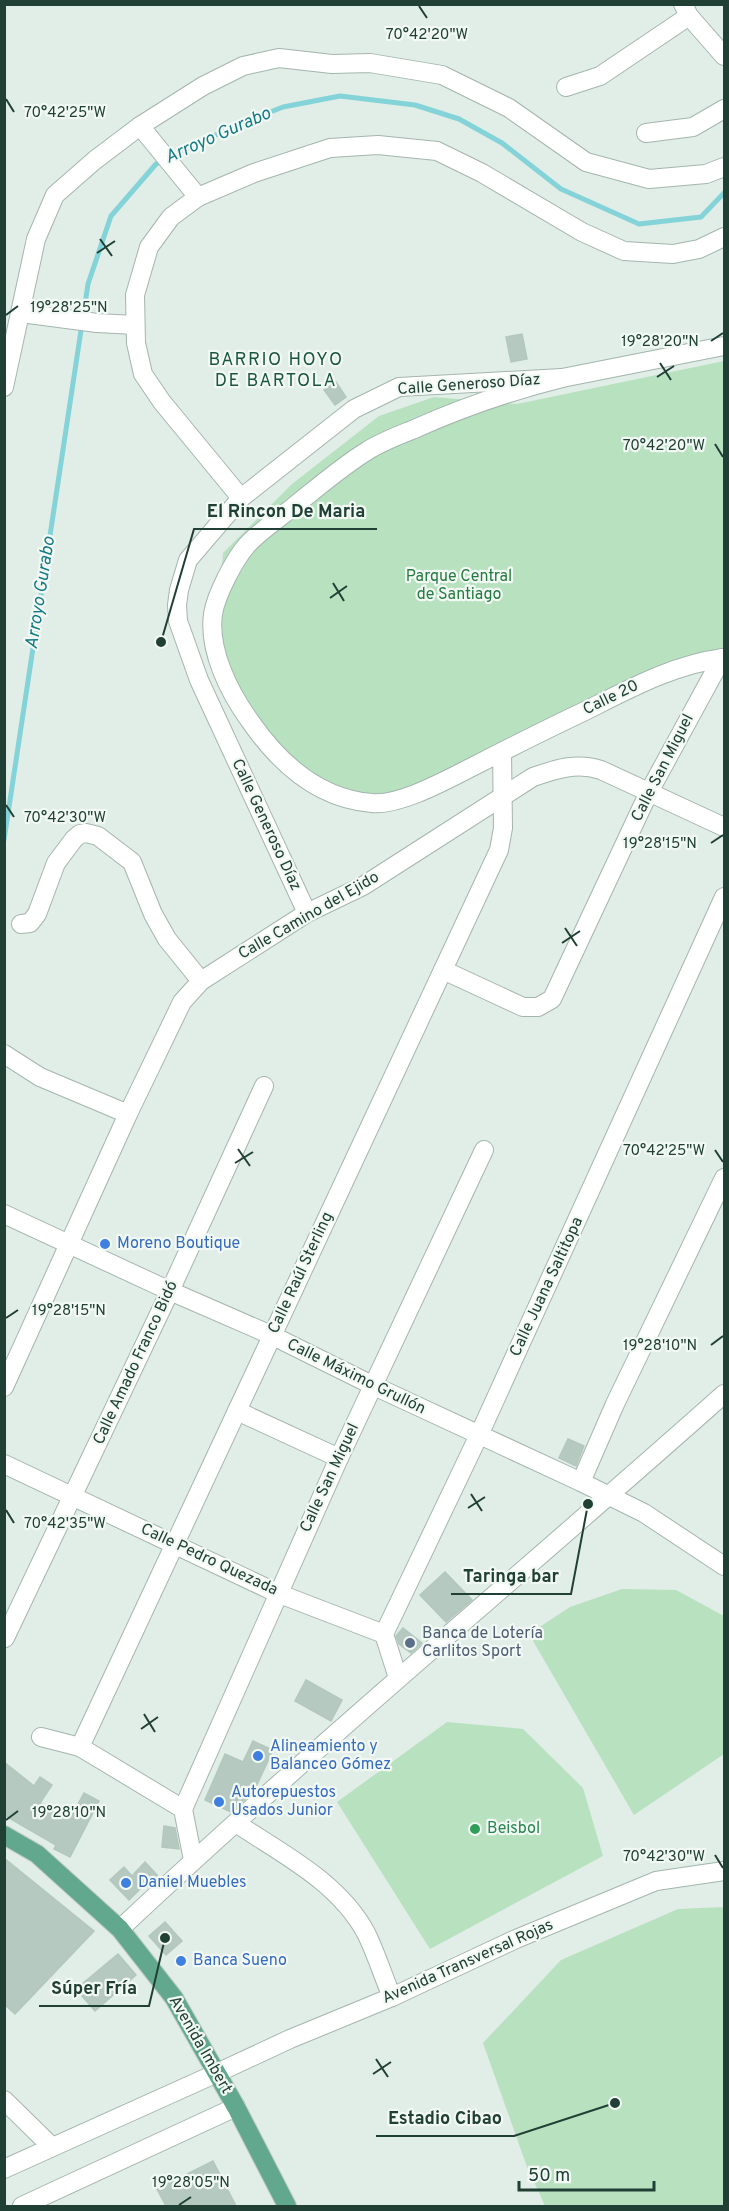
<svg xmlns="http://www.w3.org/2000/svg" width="729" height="2211" font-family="Overpass,sans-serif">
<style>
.green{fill:#b8e1bf}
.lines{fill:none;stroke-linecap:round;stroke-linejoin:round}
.stream{stroke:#84d3d8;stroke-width:5}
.building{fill:#b6c9c0;stroke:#b3c8bd;stroke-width:1.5}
.minor-casing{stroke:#a3b6ae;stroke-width:20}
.major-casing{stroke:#c1cac6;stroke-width:20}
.minor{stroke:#fff;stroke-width:18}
.major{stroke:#61a88f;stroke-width:18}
.ticks{fill:none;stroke:#204035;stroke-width:2}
.shop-dot{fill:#3f7fe0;stroke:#f2f9f5;stroke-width:2}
.service-dot{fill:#5c6f8a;stroke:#f2f9f5;stroke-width:2}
.leisure-dot{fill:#2e9e5b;stroke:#f2f9f5;stroke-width:2}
.labels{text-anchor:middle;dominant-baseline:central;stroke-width:4.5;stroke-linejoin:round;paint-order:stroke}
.street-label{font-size:16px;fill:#204035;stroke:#f2f9f5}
.park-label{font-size:16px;fill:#257b3f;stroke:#f2f9f5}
.shop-label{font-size:16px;fill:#366cbe;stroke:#f2f9f5;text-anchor:start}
.service-label{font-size:16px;fill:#4e5e75;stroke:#f2f9f5;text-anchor:start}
.leisure-label{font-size:16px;fill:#27864d;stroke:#f2f9f5;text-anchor:start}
.water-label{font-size:18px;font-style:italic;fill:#137a83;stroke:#f2f9f5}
.neighbourhood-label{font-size:18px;letter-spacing:1.5px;fill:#195541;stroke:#f2f9f5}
.ticks-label{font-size:15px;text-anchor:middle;fill:#204035;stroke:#f2f9f5;stroke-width:4.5;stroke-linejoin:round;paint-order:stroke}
.leader{fill:none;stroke:#204035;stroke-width:2}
.callout-dot{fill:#204035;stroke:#f2f9f5;stroke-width:2}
.callout-label{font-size:18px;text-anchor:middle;font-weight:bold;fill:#204035;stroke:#f2f9f5;stroke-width:4.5;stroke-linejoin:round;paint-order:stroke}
</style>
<rect width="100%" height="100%" fill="#e1ede7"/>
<g class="green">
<polygon points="724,361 724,659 688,665 377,804 283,761 235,680 213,613 220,593 223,553 292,484 379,416 434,397 517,404"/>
<polygon points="622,1589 676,1590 724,1616 724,1754 634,1815 529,1634 570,1607"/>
<polygon points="447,1722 523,1729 583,1788 603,1856 430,1949 337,1802"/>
<polygon points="724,1907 724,2206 545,2206 526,2164 483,2043 561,1960 678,1909"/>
</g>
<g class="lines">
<g class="stream">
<polyline points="171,157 232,127 283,107 340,96 415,105 459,119 502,143 561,189 639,224 701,217 724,193"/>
<polyline points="4,840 88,284 111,216 156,164 162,161"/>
</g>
</g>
<g class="building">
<polygon points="522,334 527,359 511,362 506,337"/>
<polygon points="336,382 346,397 335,405 324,390"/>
<polygon points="568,1439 584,1446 576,1466 559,1458"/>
<polygon points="445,1572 472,1600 446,1622 420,1595"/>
<polygon points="403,1628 422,1643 411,1653 399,1644 396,1636"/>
<polygon points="306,1680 342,1700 331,1721 295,1701"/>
<polygon points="253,1741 273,1750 254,1791 231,1812 205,1800 225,1754 243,1762"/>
<polygon points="4,1762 34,1786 40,1777 52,1785 40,1803 70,1819 84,1793 99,1801 70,1857 54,1849 56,1845 4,1815"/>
<polygon points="164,1826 175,1828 179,1849 162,1847"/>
<polygon points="4,1858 94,1931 15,2014 4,2004"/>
<polygon points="145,1862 158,1876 147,1887 145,1884 129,1900 110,1880 124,1867 132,1876"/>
<polygon points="165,1922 182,1941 166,1955 149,1936"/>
<polygon points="118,1954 136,1975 95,2011 76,1989"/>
<polygon points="213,2161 236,2206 166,2206 157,2189"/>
</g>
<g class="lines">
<defs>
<g id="minor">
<polyline points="683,4 689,16 724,56"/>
<polyline points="566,87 600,76 689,16"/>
<polyline points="140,126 198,197"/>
<polyline points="646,133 693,127 724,109"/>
<polyline points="21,313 97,323 135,325"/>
<path d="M 562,378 C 510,391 461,408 412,430 C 397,436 381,442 367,451 C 341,467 317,488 293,507 C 278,519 260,531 247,545 C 234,560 216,595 213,614 C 208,650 229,692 250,721 C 279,763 318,799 372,803 C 400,806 448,779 474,766 C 511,747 549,728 587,710 C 631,688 675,664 724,658"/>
<polyline points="4,387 36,239 55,195 95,160 140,126 203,86 243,66 279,58 332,64 370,63 442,75 509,108 586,162 649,179 706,174 724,167"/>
<polyline points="241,498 162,402 143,374 136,343 135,295 149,247 171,217 198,197 254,173 330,148 378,145 437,151 482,173 582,232 624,251 673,254 699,249 724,237"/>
<polyline points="307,913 199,680 178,621 177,605 179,590 188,560 241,498 354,409 399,387 562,378 724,346"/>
<polyline points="21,924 30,923 37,914 56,863 74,839 80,834 86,833 98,836 132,862 153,914 167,939 201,981"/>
<polyline points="443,970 523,1007 538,1007 552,999 649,792 722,658"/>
<polyline points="4,1054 40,1077 128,1114"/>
<polyline points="4,1214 170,1291 271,1335 372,1385 581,1482 644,1513 724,1566"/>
<path d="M 4,1387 L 128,1114 L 182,1002 L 201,981 L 307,913 L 363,886 L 533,777 C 556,769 577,762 601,770 L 724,827"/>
<polyline points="237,1411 339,1458"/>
<polyline points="4,1464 277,1593 384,1634"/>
<polyline points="581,1482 615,1404 724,1178"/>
<polyline points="5,1638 170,1291 264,1086"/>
<polyline points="398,1678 384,1634 479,1435 724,897"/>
<polyline points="41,1737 80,1747 183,1809 193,1860"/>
<polyline points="80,1747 499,850 503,828 502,752"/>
<polyline points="183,1809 339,1458 484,1150"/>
<path d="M 236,1823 C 282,1854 339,1882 366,1933 C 376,1953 383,1976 392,1997"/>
<path d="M 120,1929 C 316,1745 523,1573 724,1394"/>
<polyline points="4,2100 52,2147"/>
<polyline points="4,2169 217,2073 290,2039 392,1997 516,1939 656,1881 724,1871"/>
<polyline points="22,2206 236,2107"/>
</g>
<polyline id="major" points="4,1835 37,1854 120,1929 174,1998 236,2107 287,2206"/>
</defs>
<use href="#minor" class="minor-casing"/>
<use href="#major" class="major-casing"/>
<use href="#minor" class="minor"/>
<use href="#major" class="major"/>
</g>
<path class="ticks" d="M 419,6 L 427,18M 6,99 L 14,112M 100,239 L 112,256M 97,253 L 115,241M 6,315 L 18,306M 711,341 L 723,333M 660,363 L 671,380M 657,377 L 674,366M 715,444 L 723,457M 333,583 L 344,601M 330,598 L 347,586M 6,805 L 14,817M 711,843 L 723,835M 565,928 L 577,946M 562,943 L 580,931M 238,1149 L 250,1166M 715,1150 L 723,1162M 235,1163 L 253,1152M 6,1318 L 18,1310M 711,1345 L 723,1336M 471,1494 L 482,1511M 468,1508 L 485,1497M 6,1510 L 14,1523M 144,1714 L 155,1732M 141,1729 L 158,1717M 6,1820 L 18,1811M 715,1855 L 723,1868M 376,2059 L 388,2077M 373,2074 L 391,2062M 179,2205 L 191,2197"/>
<g class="shop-dot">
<circle cx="105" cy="1244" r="6"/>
<circle cx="258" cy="1756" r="6"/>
<circle cx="219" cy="1802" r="6"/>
<circle cx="126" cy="1883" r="6"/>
<circle cx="181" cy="1961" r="6"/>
</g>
<circle class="service-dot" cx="410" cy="1643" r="6"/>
<circle class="leisure-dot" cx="475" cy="1829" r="6"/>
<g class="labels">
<g class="street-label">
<text transform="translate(469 385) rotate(-4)">Calle Generoso Díaz</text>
<text transform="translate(611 698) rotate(-26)">Calle 20</text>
<text transform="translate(663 768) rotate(-63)">Calle San Miguel</text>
<text transform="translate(266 825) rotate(65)">Calle Generoso Díaz</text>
<text transform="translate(309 916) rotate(-30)">Calle Camino del Ejido</text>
<text transform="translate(301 1273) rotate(-65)">Calle Raúl Sterling</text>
<text transform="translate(547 1287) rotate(-65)">Calle Juana Saltitopa</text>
<text transform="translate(136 1363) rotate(-65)">Calle Amado Franco Bidó</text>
<text transform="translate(356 1377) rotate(26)">Calle Máximo Grullón</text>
<text transform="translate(330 1478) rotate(-65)">Calle San Miguel</text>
<text transform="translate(209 1560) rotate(25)">Calle Pedro Quezada</text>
<text transform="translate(468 1962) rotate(-24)">Avenida Transversal Rojas</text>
<text transform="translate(200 2045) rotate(60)">Avenida Imbert</text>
</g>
<g class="park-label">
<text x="459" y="577">Parque Central<tspan x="459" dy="18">de Santiago</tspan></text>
</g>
<g class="shop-label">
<text x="117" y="1244">Moreno Boutique</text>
<text x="270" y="1747">Alineamiento y<tspan x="270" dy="18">Balanceo Gómez</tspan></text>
<text x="231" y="1793">Autorepuestos<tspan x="231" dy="18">Usados Junior</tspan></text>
<text x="138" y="1883">Daniel Muebles</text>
<text x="193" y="1961">Banca Sueno</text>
</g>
<g class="service-label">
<text x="422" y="1634">Banca de Lotería<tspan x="422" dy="18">Carlitos Sport</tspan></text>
</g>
<g class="leisure-label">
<text x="487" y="1829">Beisbol</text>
</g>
<g class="water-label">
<text transform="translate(218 136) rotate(-24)">Arroyo Gurabo</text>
<text transform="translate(41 593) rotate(-81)">Arroyo Gurabo</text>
</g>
<g class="neighbourhood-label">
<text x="276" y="360">BARRIO HOYO<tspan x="276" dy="21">DE BARTOLA</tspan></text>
</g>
</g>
<g class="ticks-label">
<text x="427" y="39">70°42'20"W</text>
<text x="65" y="117">70°42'25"W</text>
<text x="69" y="312">19°28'25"N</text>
<text x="660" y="346">19°28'20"N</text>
<text x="664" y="450">70°42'20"W</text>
<text x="65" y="822">70°42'30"W</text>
<text x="660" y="848">19°28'15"N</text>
<text x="664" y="1155">70°42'25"W</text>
<text x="69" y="1315">19°28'15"N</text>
<text x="660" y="1350">19°28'10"N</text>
<text x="65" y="1528">70°42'35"W</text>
<text x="69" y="1817">19°28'10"N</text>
<text x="664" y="1861">70°42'30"W</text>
<text x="191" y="2187">19°28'05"N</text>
</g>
<path class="leader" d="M161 642L194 529H377M588 1504L571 1594H451M165 1938L149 2006H39M615 2103L514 2136H376"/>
<g class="callout-dot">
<circle cx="161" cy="642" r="6"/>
<circle cx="588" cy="1504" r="6"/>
<circle cx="165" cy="1938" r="6"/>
<circle cx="615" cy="2103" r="6"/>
</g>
<g class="callout-label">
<text x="286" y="517">El Rincon De Maria</text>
<text x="511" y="1582">Taringa bar</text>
<text x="94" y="1994">Súper Fría</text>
<text x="445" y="2124">Estadio Cibao</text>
</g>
<rect width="729" height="2211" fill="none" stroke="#204035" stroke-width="12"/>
<path d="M519 2181v9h135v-9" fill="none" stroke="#204035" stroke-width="3"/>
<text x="528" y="2181" font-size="18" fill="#204035" stroke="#f2f9f5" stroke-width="4.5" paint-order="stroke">50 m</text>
</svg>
